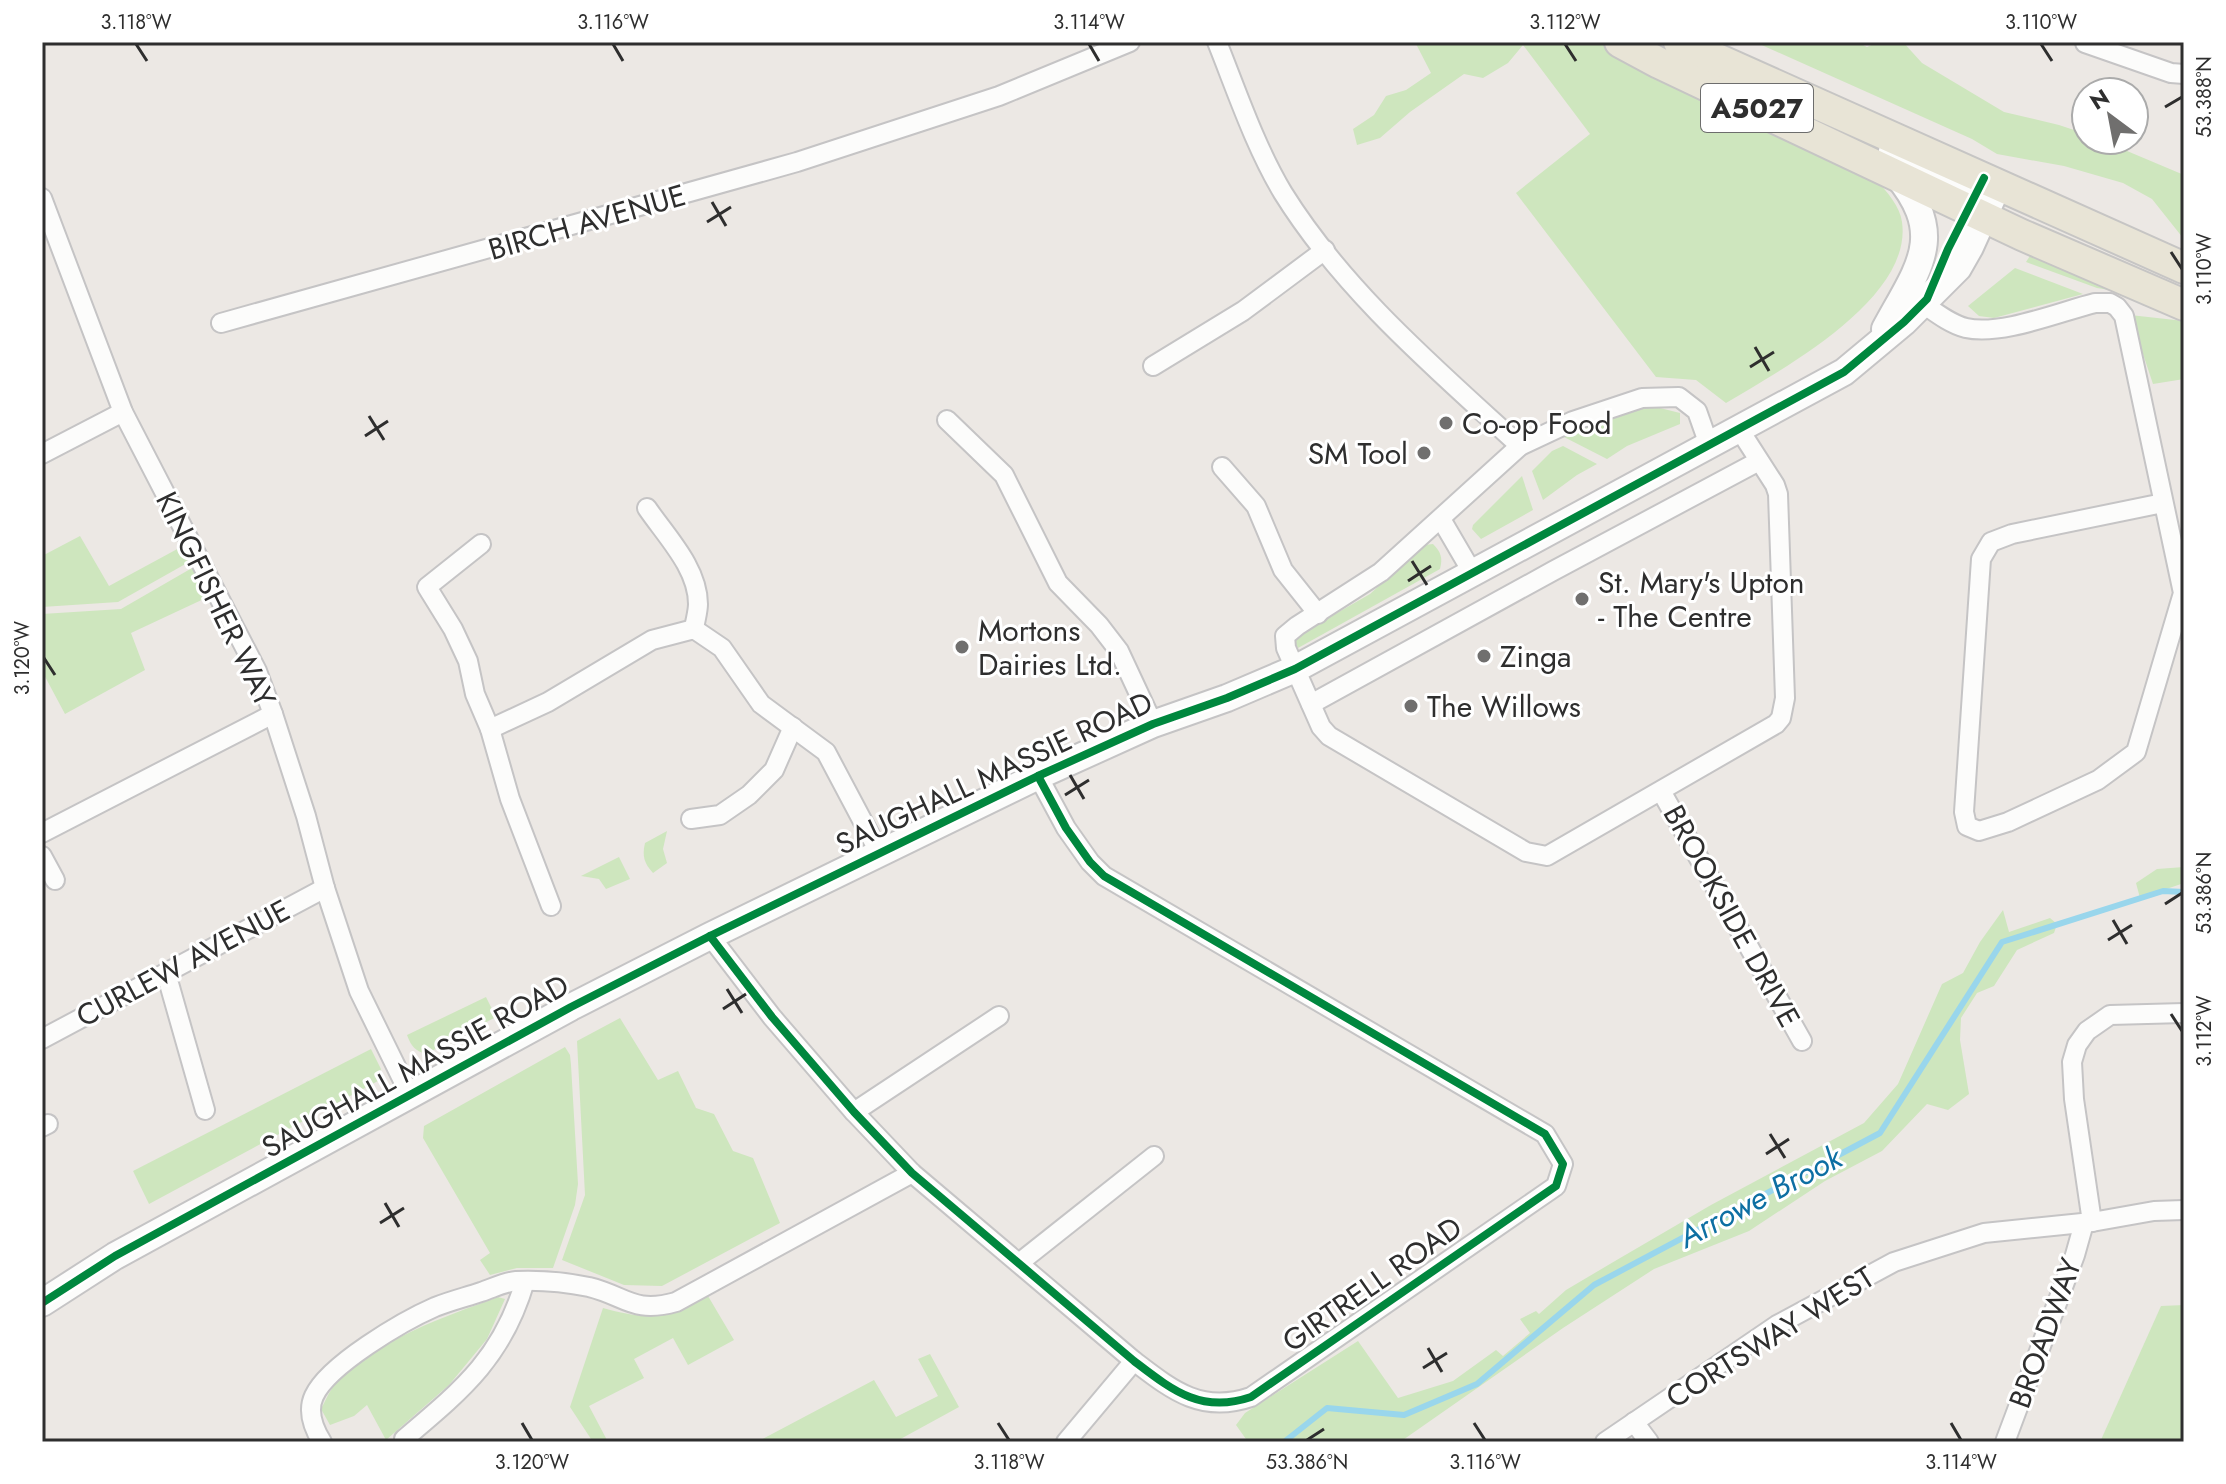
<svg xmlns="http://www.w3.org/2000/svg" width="2226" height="1484" font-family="Jost,sans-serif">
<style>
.green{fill:#cee6be}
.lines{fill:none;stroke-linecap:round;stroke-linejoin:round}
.stream{stroke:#99d6ec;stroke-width:6}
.minor-casing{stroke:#c5c4c5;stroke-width:22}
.secondary-casing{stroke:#c5c4c5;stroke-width:30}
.primary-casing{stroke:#c6c5c4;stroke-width:34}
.minor{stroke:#fcfcfb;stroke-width:18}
.secondary{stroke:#fcfcfb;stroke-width:26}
.primary{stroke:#e8e4d6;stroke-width:30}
.cycleway-casing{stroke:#fff;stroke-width:13}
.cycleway{stroke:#00873e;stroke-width:8}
.ticks{fill:none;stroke:#2e2e2e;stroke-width:3}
.poi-dot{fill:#706f6e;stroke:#fff;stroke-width:3}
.labels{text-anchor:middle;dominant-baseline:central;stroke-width:6;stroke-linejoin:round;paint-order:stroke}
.shield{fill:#fff;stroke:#6d6d6d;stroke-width:2}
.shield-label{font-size:28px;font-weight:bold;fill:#2e2e2e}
.street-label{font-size:30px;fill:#2e2e2e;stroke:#fff}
.poi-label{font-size:30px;fill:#2e2e2e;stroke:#fff;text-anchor:start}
.water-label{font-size:32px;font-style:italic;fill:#0d6fa3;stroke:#fff}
.neatline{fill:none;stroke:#2e2e2e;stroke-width:3}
.ticks-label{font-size:20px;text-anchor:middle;fill:#2e2e2e}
</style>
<rect width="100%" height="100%" fill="#ece8e4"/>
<g class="green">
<path d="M 1415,42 L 1603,42 L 1877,181 C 1887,192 1900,206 1902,222 C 1913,299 1781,370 1726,403 L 1696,380 L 1656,377 L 1516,193 L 1590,134 L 1523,45 L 1508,63 L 1483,78 L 1464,74 L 1410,112 L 1380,138 L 1357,145 L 1353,129 L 1374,115 L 1386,96 L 1406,90 L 1431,73 Z"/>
<polygon points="1755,42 1857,42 1867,47 1878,42 1903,42 1922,63 2004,112 2059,125 2086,134 2086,140 2101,140 2184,175 2184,236 2183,238 2152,199 2123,183 2064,166 1997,154 1972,139"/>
<polygon points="2033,251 2122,292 2097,288 2026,262"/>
<polygon points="2015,268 2083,294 1994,318 1979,316 1968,306"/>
<polygon points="2130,315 2184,321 2184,379 2153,384"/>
<path d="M 1656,407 L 1680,413 L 1680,424 L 1627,446 L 1607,459 L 1564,437 C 1592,416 1622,410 1656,407 Z"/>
<polygon points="1563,446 1597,464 1577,475 1543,500 1532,471 1552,451"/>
<polygon points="1522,476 1533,510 1481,539 1472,529 1473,525"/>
<polygon points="80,536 109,586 181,547 189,562 118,602 42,607 42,556"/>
<path d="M 1433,544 C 1441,552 1443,558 1440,569 L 1298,648 L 1295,642 L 1297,636 L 1370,594 L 1424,545 Z"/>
<polygon points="192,568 208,597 131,633 145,670 65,714 42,671 42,614 121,609"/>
<path d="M 667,831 L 663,849 L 667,863 L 653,873 C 644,863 642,856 645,843 Z"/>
<polygon points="619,857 630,879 606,889 599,879 581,876"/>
<polygon points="2184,867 2184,883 2140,898 2136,883 2157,869"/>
<polygon points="2003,910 2009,932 2050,918 2057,924 2054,933 2017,950 1994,986 1977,993 1961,1018 1960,1040 1969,1094 1948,1110 1927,1104 1882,1151 1825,1181 1749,1231 1654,1269 1563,1328 1400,1442 1248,1442 1236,1425 1245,1413 1358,1341 1398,1398 1453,1381 1496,1350 1503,1356 1530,1333 1520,1319 1536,1311 1539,1314 1566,1290 1615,1261 1711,1205 1864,1123 1898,1084 1942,984 1963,973 1980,942"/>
<path d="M 486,997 L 496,1017 L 426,1054 C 415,1051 411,1046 407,1035 Z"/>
<polygon points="620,1018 658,1080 678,1071 696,1108 714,1114 733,1151 753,1158 780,1223 662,1286 624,1285 562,1260 585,1195 577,1041"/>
<polygon points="565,1047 570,1055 571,1065 578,1184 575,1205 553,1268 517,1268 490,1275 480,1260 490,1253 423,1138 424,1126"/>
<polygon points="371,1049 381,1069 378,1081 149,1204 133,1171"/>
<path d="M 708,1296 L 734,1340 L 688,1365 L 673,1338 L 634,1359 L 644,1378 L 589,1406 L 608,1442 L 593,1442 L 570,1407 L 603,1308 C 648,1321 667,1317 708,1296 Z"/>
<path d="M 498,1297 L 505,1299 L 487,1339 L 449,1385 L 386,1440 L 367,1405 L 354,1416 L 330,1425 L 321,1409 C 326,1400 330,1389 337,1382 C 380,1338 442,1318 498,1297 Z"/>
<polygon points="2184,1305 2184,1442 2100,1442 2161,1306"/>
<polygon points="930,1354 959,1407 895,1442 757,1442 874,1380 896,1417 938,1396 918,1359"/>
</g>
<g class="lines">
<polyline class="stream" points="1284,1442 1327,1408 1404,1415 1477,1384 1594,1285 1880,1133 2002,942 2163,891 2184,892"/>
<defs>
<g id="minor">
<path d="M 1217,42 C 1237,92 1255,146 1283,193 C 1344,291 1435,368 1520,446"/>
<polyline points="2085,43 2171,73 2184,74"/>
<polyline points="42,198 123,412 257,671 273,714 306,816 325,888 359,991 410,1095"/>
<path d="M 1922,303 C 1935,312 1950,324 1966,328 C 2001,336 2059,312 2095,303 L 2110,303 L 2117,307 L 2124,316 L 2183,593 L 2136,752 L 2098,780 L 2008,822 L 1979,831 L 1967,826 L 1964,812 L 1981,559 L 1991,542 L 2012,534 L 2163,503"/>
<polyline points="221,323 797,162 999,96 1130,42"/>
<polyline points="1153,366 1243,311 1325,250"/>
<polyline points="947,420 1004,475 1058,583 1099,625 1119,651 1153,724"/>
<polyline points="1709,445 1697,411 1679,397 1642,398 1573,421 1520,446 1381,572 1297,626 1285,636 1286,648 1321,727 1329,736 1526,852 1547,856 1776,724 1781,718 1785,698 1778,494 1775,485 1739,429"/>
<polyline points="42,454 123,412"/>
<polyline points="1222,467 1256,506 1283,570 1318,614"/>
<path d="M 647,508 C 666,536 698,568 698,604 C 698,612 695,621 694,629"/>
<polyline points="1441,519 1472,572"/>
<polyline points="481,544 427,587 453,629 468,661 475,694 490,729 510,799 551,906"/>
<polyline points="1311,704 1553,571 1759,461"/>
<polyline points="490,729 548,702 652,640 694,629 722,648 761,704 826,752 879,852"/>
<polyline points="1661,791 1802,1041"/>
<polyline points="691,819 720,815 749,795 774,770 793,727"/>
<polyline points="42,833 273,714"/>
<polyline points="42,856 55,880"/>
<path d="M 710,936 L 772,1017 L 854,1112 L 912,1173 L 1134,1361 C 1172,1390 1201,1414 1251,1397 L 1556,1186 L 1563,1164 L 1545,1134 L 1104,876 L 1090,862 L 1066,828 L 1038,776"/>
<polyline points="166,973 205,1110"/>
<polyline points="42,1039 325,888"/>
<polyline points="854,1112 999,1016"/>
<polyline points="42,1127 48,1124"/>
<polyline points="2092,1222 2074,1099 2072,1062 2077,1045 2087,1031 2110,1015 2184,1013"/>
<polyline points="1019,1263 1154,1156"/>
<polyline points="1634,1422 1649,1442"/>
<path d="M 404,1439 C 462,1390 503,1357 525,1281"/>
<path d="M 322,1442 C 314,1429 307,1411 314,1396 C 328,1365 403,1321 435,1307 C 450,1301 466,1297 481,1292 C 493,1288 505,1282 516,1281 C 541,1280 565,1282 589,1287 C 626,1296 633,1314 676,1302 L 912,1173"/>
<polyline points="1066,1442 1134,1361"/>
<polyline points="1605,1442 1777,1325 1894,1262 1984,1233 2092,1222 2154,1211 2184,1210"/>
<polyline points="2005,1442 2075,1255 2084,1223"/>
</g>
<g id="secondary">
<polyline points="1892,151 1976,195 1982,200 1984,216"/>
<path d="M 1885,329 C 1918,268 1948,236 1896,174"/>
<polyline points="42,1303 115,1256 571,1007 710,936 1038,776 1153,724 1227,698 1295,669 1844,372 1904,322 1958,268 1970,247 1998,185"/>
</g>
<g id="primary">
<polyline points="1620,42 1659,63 2022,235 2184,305"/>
<polyline points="1679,42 2184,268"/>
</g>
</defs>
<use href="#minor" class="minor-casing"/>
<use href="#secondary" class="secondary-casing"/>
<use href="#primary" class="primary-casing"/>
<use href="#minor" class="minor"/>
<use href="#secondary" class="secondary"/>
<use href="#primary" class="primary"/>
<defs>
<g id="cycleway">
<path d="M 710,936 L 772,1017 L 854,1112 L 912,1173 L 1134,1361 C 1172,1390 1201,1414 1251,1397 L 1556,1186 L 1563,1164 L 1545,1134 L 1104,876 L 1090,862 L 1066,828 L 1038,776"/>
<polyline points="42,1303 115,1256 571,1007 710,936 1038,776 1153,724 1227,698 1295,669 1844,372 1904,322 1927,299 1948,249 1984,178"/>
</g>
</defs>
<use href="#cycleway" class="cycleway-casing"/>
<use href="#cycleway" class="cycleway"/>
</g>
<path class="ticks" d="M 136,44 L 147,61M 613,44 L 623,61M 1089,44 L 1099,61M 1565,44 L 1576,61M 2041,44 L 2052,61M 2165,107 L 2182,97M 712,202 L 726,226M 707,222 L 731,207M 2171,252 L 2182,269M 1755,347 L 1769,371M 1750,367 L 1774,352M 369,416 L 384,440M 365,436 L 388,421M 1412,561 L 1427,585M 1408,581 L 1431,566M 44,658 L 55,675M 1070,775 L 1084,799M 1065,795 L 1089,780M 2165,904 L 2182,893M 2113,920 L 2127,944M 2108,940 L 2132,925M 727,989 L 742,1013M 723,1009 L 746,994M 2171,1014 L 2182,1031M 1770,1134 L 1785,1158M 1766,1154 L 1789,1139M 385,1203 L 399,1227M 380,1223 L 404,1208M 1428,1348 L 1442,1372M 1423,1368 L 1447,1353M 522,1423 L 532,1440M 998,1423 L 1009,1440M 1474,1423 L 1485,1440M 1951,1423 L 1961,1440M 1307,1440 L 1324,1429"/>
<g class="poi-dot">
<circle cx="1446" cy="423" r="8"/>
<circle cx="1424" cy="453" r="8"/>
<circle cx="1582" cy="599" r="8"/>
<circle cx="962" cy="647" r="8"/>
<circle cx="1484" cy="656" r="8"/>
<circle cx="1411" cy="706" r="8"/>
</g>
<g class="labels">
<rect class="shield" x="1701" y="84" width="112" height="48" rx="6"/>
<g class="shield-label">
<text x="1757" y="108">A5027</text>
</g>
<g class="street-label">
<text transform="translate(587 222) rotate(-16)">BIRCH AVENUE</text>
<text transform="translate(216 599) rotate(64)">KINGFISHER WAY</text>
<text transform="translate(994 773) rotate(-25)">SAUGHALL MASSIE ROAD</text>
<text transform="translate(1732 916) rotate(61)">BROOKSIDE DRIVE</text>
<text transform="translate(183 963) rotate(-28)">CURLEW AVENUE</text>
<text transform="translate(415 1066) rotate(-29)">SAUGHALL MASSIE ROAD</text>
<text transform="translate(1372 1284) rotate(-35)">GIRTRELL ROAD</text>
<text transform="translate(2045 1333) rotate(-70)">BROADWAY</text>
<text transform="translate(1770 1337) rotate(-32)">CORTSWAY WEST</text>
</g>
<g class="poi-label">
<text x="1462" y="423">Co-op Food</text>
<text x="1408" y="453" text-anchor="end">SM Tool</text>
<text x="1598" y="582">St. Mary's Upton<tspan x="1598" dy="34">- The Centre</tspan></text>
<text x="978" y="630">Mortons<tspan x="978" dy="34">Dairies Ltd.</tspan></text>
<text x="1500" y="656">Zinga</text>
<text x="1427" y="706">The Willows</text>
</g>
<g class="water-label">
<text transform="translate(1760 1197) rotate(-28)">Arrowe Brook</text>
</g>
</g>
<rect width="2226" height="1484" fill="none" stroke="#ffffff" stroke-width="88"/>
<g transform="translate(2110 116) rotate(328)"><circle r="38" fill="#ffffff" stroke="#ababab" stroke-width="2"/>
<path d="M0-6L14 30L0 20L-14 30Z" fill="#706f6e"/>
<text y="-12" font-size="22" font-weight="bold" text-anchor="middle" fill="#2e2e2e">N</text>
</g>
<rect x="44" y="44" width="2138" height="1396" class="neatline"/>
<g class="ticks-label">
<text x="136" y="29">3.118°W</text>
<text x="613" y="29">3.116°W</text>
<text x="1089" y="29">3.114°W</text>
<text x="1565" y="29">3.112°W</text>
<text x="2041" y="29">3.110°W</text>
<text transform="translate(2204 97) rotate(-90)" y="7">53.388°N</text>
<text transform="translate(2204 269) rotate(-90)" y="7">3.110°W</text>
<text transform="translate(22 658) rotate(-90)" y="7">3.120°W</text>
<text transform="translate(2204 893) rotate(-90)" y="7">53.386°N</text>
<text transform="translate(2204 1031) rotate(-90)" y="7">3.112°W</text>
<text x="532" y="1469">3.120°W</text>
<text x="1009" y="1469">3.118°W</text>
<text x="1307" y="1469">53.386°N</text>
<text x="1485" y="1469">3.116°W</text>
<text x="1961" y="1469">3.114°W</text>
</g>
</svg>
